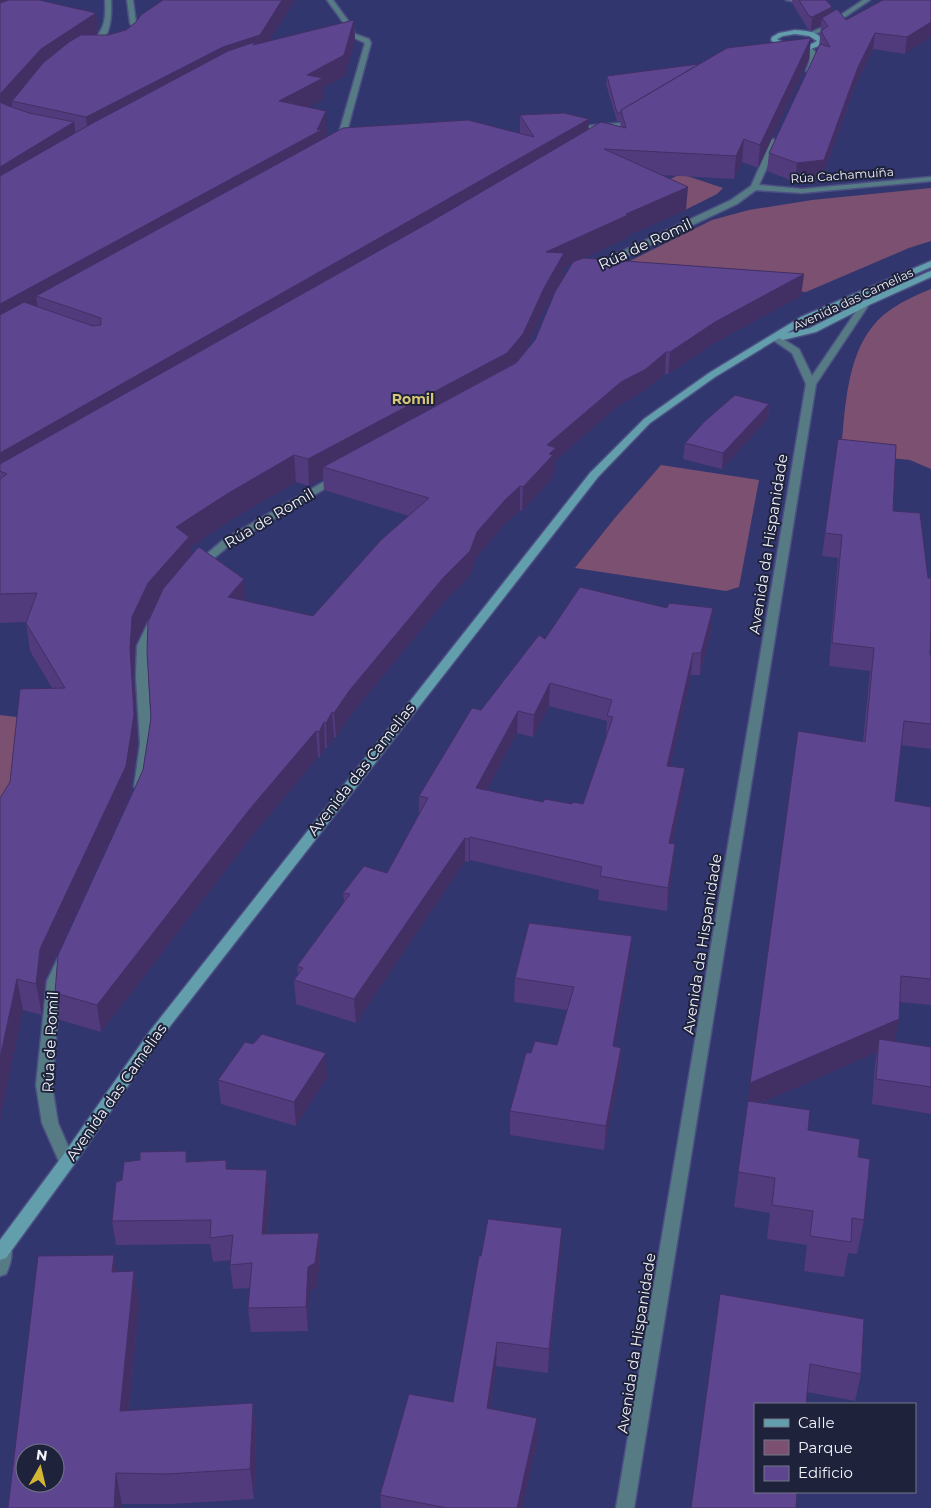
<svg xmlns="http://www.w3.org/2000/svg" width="931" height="1508" font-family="Montserrat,sans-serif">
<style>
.green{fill:#7c5070}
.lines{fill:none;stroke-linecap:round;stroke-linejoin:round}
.street-casing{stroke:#4c5082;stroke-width:3}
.secondary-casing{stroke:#4c5082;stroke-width:3}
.street{fill:#577b85;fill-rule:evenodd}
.secondary{fill:#639ead;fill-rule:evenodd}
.wall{fill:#513b7c;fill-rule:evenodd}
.shaded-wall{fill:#423065}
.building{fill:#5e4590;stroke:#423065;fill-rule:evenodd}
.labels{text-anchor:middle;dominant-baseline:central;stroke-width:4;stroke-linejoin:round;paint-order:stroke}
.far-street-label{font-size:12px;fill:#f2f3fa;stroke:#1e223b}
.far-neighbourhood-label{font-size:14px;font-weight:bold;fill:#d7c578;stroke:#1e223b}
.street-label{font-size:15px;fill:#f2f3fa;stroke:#1e223b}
</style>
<rect width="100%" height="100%" fill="#31366e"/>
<g class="green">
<polygon points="681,174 723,188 717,194 685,210 668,180"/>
<polygon points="931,188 931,241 909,248 806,292 606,273 712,220 749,210 812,200"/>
<path d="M 931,289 L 931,469 L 910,460 L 841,453 C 846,403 846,338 893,308 C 905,300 918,294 931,289 Z"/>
<polygon points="661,465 759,480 739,587 726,591 575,568 614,519"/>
<polygon points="0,715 25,718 0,839"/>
</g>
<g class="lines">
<defs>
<g id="street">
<path d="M 105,0 L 111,0 C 112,16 111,47 88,46 L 88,44 C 105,32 106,19 105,0 Z"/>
<polygon points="127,0 133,0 136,23 142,33 138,38 133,37 136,33 130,23"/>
<polygon points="327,0 333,0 349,22 355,34 369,39 371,43 346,135 352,141 348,143 338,136 365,43 350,36 343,22"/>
<polygon points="786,0 799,0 796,2"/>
<polygon points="863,0 870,0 827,29 810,36 807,34 823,27"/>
<path d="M 809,45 L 817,54 C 817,60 815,71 809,73 L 806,71 C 810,61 812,56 806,47 Z"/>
<polygon points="622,123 625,123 625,127 573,131 569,129 573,127"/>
<polygon points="772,139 779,141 759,185 802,189 931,177 931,181 802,193 756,190 737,204 599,269 593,269 593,265 731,200 751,186"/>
<polygon points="866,300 870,303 816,384 634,1508 616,1508 806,384 792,353 770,338 772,336 778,336 799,349 812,376 863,301"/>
<polygon points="339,473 344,476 343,478 231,544 202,568 198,569 193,566 223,540"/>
<polygon points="155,618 161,621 149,646 148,677 152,744 146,787 140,791 134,787 140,744 136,677 137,646 149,621"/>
<polygon points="63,956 68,958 70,961 61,981 52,1085 58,1123 75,1162 73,1166 67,1168 61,1166 42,1123 36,1085 47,981 58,958"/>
<path d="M 4,1242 L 10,1244 C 14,1252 10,1266 6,1274 L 0,1276 L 0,1244 Z"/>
</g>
<g id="secondary">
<path d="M 795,30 C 806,31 819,31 824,42 C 810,54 784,53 771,40 L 772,37 L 779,33 ZM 795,34 L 809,36 L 817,41 C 805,49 789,47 777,39 L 783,36 Z"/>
<polygon points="931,261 931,267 807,321 787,333 810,328 863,301 928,272 931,271 931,277 869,305 816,332 783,340 779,338 715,377 650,423 598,477 160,1039 73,1166 6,1258 0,1260 0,1240 61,1158 150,1031 590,473 644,419 709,373 801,317"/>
</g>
</defs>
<use href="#street" class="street-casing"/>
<use href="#secondary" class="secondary-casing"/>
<use href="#street" class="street"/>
<use href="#secondary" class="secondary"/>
</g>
<g class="wall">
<path d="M 0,0 L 39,0 L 96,13 L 98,33 L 96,35 L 108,35 L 126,30 L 163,0 L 295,0 L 269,41 L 354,20 L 355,40 L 345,76 L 323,88 L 324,99 L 309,107 L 327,133 L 324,138 L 520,133 L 520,115 L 589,119 L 588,129 L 620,126 L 621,121 L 617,121 L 606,84 L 607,76 L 699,64 L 811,38 L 809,59 L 758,168 L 742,162 L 734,179 L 661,175 L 686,210 L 627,236 L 627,238 L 584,258 L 804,274 L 801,296 L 714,343 L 668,374 L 665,374 L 644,391 L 619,405 L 555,461 L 555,471 L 553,473 L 552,479 L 522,511 L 520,510 L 505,524 L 477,556 L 470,575 L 443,603 L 350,716 L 336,738 L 334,737 L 327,748 L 325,748 L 320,757 L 318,757 L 251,837 L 101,1032 L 60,1020 L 55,993 L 143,770 L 151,718 L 154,607 L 152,611 L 135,646 L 134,677 L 138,744 L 130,795 L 45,980 L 42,1015 L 23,1010 L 0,1120 L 10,782 L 52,688 L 30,651 L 26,622 L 0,623 ZM 572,263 L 535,340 L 526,350 L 543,312 L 563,277 L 563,268 ZM 323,478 L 324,490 L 409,516 L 313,616 L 245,601 L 191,556 L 190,548 L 229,521 L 296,482 L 309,486 Z"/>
<polygon points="792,0 826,0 832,7 831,12 846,20 931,0 905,54 873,49 856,84 822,178 795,182 767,171 769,153 819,48 821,25 811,30 808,29 792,3"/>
<polygon points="769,404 768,419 722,469 683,459 685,443"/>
<polygon points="838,439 893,511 930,655 931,655 931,749 901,745 895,801 931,807 931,1005 899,1002 899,1019 894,1042 931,1047 931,1114 872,1104 875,1065 877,1052 761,1103 808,1130 858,1157 864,1220 857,1254 848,1253 844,1277 804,1271 807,1245 767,1239 770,1213 734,1207 798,731 863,742 870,671 829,666 838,558 822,556"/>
<path d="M 711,630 L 700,675 L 691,675 L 670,766 L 683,791 L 672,843 L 675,844 L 673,867 L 667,911 L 598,900 L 599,890 L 470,860 L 469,862 L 465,861 L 356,1023 L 296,1004 L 294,980 L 298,975 L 297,966 L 344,902 L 343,893 L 387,873 L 419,814 L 419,796 L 481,710 L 545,639 ZM 549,706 L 607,721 L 606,736 L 583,804 L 572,804 L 543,802 L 487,790 L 517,733 L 533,737 Z"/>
<polygon points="630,960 615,1047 621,1048 620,1072 604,1150 510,1135 510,1111 531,1053 557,1045 567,1010 514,1002 515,978"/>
<polygon points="327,1077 296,1126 221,1104 218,1080"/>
<polygon points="186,1151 187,1162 226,1160 227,1169 267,1170 270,1194 267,1234 319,1233 320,1257 317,1287 309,1292 308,1331 251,1332 248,1308 250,1288 233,1289 230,1265 231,1260 213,1262 210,1244 116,1245 112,1221 140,1160"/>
<polygon points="561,1252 548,1373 496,1366 490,1409 537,1418 537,1442 522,1508 381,1508 380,1495 453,1402"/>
<polygon points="114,1255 117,1272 139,1303 129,1411 253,1403 256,1434 254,1499 172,1504 122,1504 8,1508"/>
<polygon points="720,1294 861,1374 855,1401 807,1392"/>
</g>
<g class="shaded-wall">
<polygon points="0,0 7,0 8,13 0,16"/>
<polygon points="282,0 295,0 261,54 88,137 86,117"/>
<polygon points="832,7 831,20 822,18 821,25 811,30 812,17"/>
<polygon points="96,13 98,33 44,69 12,101 12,106 5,115 0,107 0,98 1,93 41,49"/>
<polygon points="354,20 355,40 345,76 323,88 324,99 281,123 279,101 307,75"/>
<polygon points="931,22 931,37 905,54 907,37"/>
<polygon points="875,33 873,49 856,84 822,178 795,182 797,163 858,67"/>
<polygon points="811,38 809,59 758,168 760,145"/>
<polygon points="326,111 327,133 323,140 36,296 38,310 0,331 0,304 317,130"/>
<polygon points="589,119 588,141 7,474 0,471 0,453"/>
<polygon points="74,122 77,144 0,192 0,167"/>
<polygon points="744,139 742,162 734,179 736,156"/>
<polygon points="688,187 686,210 627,236 627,238 563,268 563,277 543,312 522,359 323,467 323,478 309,486 308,459 546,252 626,214"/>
<polygon points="804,274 801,296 714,343 668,374 670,352 715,322"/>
<polygon points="666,352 665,374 644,391 619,405 555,461 555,471 553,473 552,479 522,511 523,487 547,445 621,382"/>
<polygon points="769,404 768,419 722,469 723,453"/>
<polygon points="294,455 296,482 229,521 190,548 192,564 152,611 135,646 134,677 138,744 130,795 45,980 42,1015 36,984 40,949 132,617 176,527 227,494"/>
<polygon points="520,486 520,510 505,524 477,556 470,575 443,603 350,716 336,738 334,713 349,691 477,532 505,500"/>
<polygon points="244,579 246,603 228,597"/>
<polygon points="713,608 711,630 700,675 701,653"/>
<polygon points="693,653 691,675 665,789 667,766"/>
<polygon points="550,683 549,706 533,737 534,715"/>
<polygon points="518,711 517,733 476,811 476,788"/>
<polygon points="332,712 334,737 327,748 326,723"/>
<polygon points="324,722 325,748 320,757 319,732"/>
<polygon points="316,731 318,757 251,837 101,1032 97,1005 249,810"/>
<polygon points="685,768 683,791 667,866 669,843"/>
<polygon points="470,837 470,860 469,862 469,839"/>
<polygon points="465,838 465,861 356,1023 354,999"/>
<polygon points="675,844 673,867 667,911 668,888"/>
<polygon points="632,936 630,960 611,1070 613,1046"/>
<polygon points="17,979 23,1010 0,1120 0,1058"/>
<polygon points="899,1019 894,1045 879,1039 877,1052 747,1109 750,1083"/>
<polygon points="621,1048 620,1072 604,1150 606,1126"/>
<polygon points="326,1053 327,1077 296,1126 294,1102"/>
<polygon points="267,1170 270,1194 265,1259 262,1234"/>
<polygon points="562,1228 561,1252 548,1373 549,1349"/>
<polygon points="319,1233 320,1257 317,1287 309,1292 308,1331 306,1307 308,1267"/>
<polygon points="114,1255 120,1286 112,1272"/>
<polygon points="134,1271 139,1303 126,1442 120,1411"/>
<polygon points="497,1342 496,1366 487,1432 487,1408"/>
<polygon points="253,1403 256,1434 254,1499 250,1469"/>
<polygon points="537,1418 537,1442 522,1508 517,1508"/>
<polygon points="116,1473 122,1504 122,1508 114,1508"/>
</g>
<g class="building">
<polygon points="9,0 39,0 96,13 41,49 1,93 0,98 0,3"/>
<polygon points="163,0 282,0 260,35 223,47 86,117 12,101 43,63 69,42 81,35 108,35 126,30 136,22 141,15"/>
<polygon points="799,0 826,0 832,7 812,17 809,16"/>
<polygon points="883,0 931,0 931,22 907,37 875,33 858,67 824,160 797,163 769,153 820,44 830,47 821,31 828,26 822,18 837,9 846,20"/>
<polygon points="354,20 344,55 307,75 323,78 279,101 326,111 317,130 323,129 0,304 0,176 91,124 228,51 255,42 253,45"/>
<polygon points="811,38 760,145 744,139 736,156 604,149 688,187 626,214 628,215 546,252 564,253 544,288 523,334 507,353 308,459 294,455 227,494 176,527 189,537 148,583 132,617 130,648 134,715 126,766 40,949 36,984 17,979 0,1058 0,798 10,782 20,689 65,688 26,623 37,593 0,594 0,479 7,474 0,471 0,464 430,222 601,122 626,128 621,110 727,48"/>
<polygon points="699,64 621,110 621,113 617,113 607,76"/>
<polygon points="0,102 6,105 29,113 74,122 0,167"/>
<polygon points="564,113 589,119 0,453 0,315 24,302 93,326 101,325 101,318 36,296 343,128 468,120 534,137 520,115"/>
<polygon points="583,258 804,274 715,322 670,352 666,352 646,369 621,382 547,445 556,448 549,454 553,455 523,487 520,486 505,500 477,532 470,551 443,578 349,691 334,713 332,712 326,723 324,722 319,732 316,731 249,810 97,1005 55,993 58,955 143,770 151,718 147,652 148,622 163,589 195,551 199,547 244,579 228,597 313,616 381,540 429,498 323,467 516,363 535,340 555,292 573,262"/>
<polygon points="735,395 769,404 723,453 685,443 704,422"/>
<polygon points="838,439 896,445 893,511 920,513 928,578 931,578 931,624 930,655 931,655 931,724 904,721 895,801 931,807 931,979 901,976 899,1019 750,1083 798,731 865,742 874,648 832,643 842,535 825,533"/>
<path d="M 580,587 L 667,608 L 669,603 L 713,608 L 701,653 L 693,653 L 667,766 L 685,768 L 669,843 L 675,844 L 668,888 L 600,876 L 602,867 L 470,837 L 469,839 L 465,838 L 354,999 L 294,980 L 303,968 L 297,966 L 350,894 L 343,893 L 364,866 L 387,873 L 428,798 L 419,796 L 472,708 L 481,710 L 539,635 L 545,639 ZM 550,683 L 612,700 L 607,716 L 613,717 L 583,804 L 573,802 L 572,804 L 545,799 L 543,802 L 476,788 L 518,711 L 534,715 Z"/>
<polygon points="529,923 632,936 613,1046 621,1048 606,1126 510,1111 526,1053 531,1053 535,1041 557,1045 574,987 515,978"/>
<polygon points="262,1034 326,1053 294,1102 218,1080 245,1042 253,1044"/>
<polygon points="879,1039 931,1047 931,1087 876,1079"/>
<polygon points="748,1101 810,1110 808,1130 860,1139 858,1157 870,1159 864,1220 852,1218 851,1242 810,1236 813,1211 772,1205 775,1178 738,1172"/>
<polygon points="186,1151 186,1162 226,1160 226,1169 267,1170 262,1234 319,1233 315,1263 308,1267 306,1307 248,1308 252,1263 230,1265 233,1235 210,1238 211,1220 112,1221 116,1182 122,1180 124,1162 140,1160 140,1152"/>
<polygon points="488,1219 562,1228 549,1349 497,1342 487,1408 537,1418 517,1508 447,1508 380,1495 409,1394 453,1402 479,1256 481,1256"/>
<path d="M 114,1255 L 112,1272 L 134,1271 L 120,1411 L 253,1403 L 250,1469 L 167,1474 L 116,1473 L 114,1508 L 8,1508 L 38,1256 ZM 25,1453 L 55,1453 L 55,1483 L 25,1483 Z"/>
<polygon points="720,1294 864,1319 861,1374 810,1364 806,1404 755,1404 755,1492 797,1492 796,1508 691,1508"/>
</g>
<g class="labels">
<g class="far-street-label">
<text transform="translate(842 175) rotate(-4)">Rúa Cachamuíña</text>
<text transform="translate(853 299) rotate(-25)">Avenida das Camelias</text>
</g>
<g class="far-neighbourhood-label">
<text x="413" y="399">Romil</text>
</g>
<g class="street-label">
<text transform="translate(645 244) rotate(-25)">Rúa de Romil</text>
<text transform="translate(269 518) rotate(-31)">Rúa de Romil</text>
<text transform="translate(768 544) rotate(-81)">Avenida da Hispanidade</text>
<text transform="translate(361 769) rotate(-52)">Avenida das Camelias</text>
<text transform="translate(702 944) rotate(-81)">Avenida da Hispanidade</text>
<text transform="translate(50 1042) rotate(-87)">Rúa de Romil</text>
<text transform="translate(116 1092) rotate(-55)">Avenida das Camelias</text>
<text transform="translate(636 1343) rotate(-81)">Avenida da Hispanidade</text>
</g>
</g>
<rect x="754" y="1403" width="162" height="90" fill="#1e223b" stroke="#737687"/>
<rect x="764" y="1419" width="25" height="8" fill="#639ead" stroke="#737687"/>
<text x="798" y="1428" font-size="15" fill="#f2f3fa">Calle</text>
<rect x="764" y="1440" width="25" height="15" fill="#7c5070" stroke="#737687"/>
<text x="798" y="1453" font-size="15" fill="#f2f3fa">Parque</text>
<rect x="764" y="1466" width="25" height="15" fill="#5e4590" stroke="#737687"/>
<text x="798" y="1478" font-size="15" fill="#f2f3fa">Edificio</text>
<g transform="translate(40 1468) rotate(8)"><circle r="24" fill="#1e223b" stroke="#737687"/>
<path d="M0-4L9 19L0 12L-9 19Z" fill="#d2b735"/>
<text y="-8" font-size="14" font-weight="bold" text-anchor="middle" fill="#f2f3fa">N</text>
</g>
</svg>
